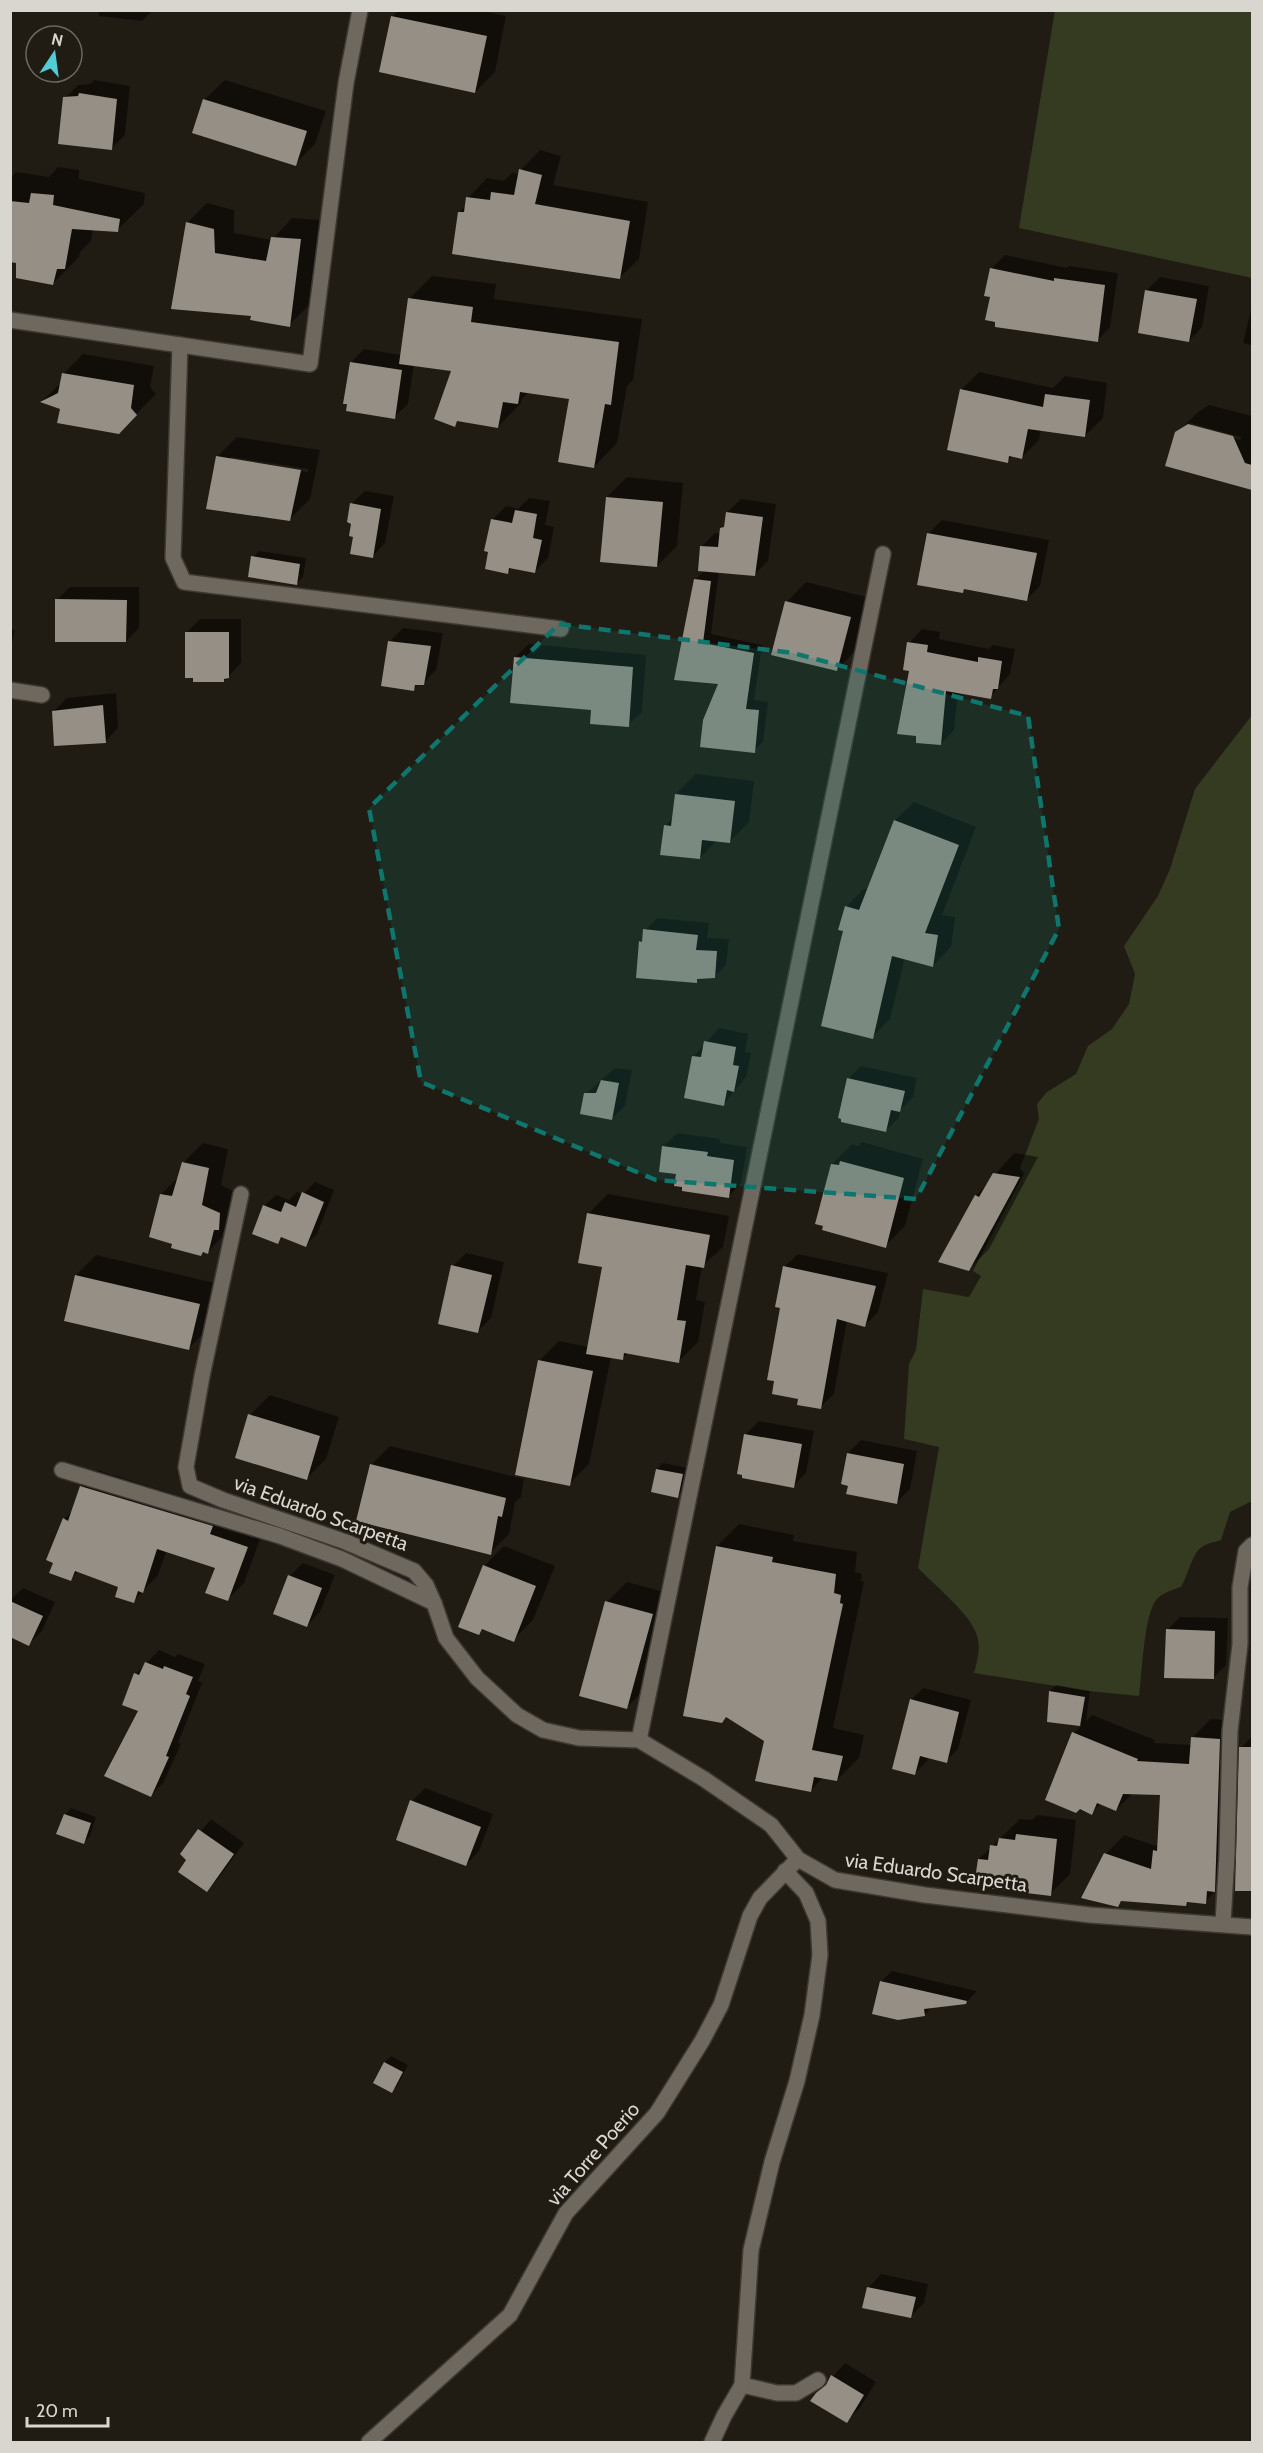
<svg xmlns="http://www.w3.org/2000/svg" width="1263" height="2453" font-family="Cabin,sans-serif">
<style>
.green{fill:#343b20}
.shadow{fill:#0007;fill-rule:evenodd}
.building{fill:#968f85}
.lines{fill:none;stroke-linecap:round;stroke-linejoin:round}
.minor-casing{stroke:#3c3833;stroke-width:18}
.minor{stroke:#6f685e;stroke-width:15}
.marked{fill:#0f766e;fill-opacity:0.2;stroke:#0f766e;stroke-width:4.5;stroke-dasharray:12 8;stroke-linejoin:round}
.labels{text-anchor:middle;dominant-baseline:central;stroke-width:6;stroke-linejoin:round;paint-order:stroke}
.street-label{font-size:20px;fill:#d9d5cf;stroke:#211c13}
</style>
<rect width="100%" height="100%" fill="#211c13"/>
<g class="green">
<polygon points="1055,10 1252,11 1252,278 1019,228"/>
<path d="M 1252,715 L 1252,1501 L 1230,1512 L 1221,1540 C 1215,1542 1207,1543 1202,1547 C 1192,1553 1188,1576 1181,1587 C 1172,1590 1164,1592 1157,1599 C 1144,1612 1142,1675 1139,1696 L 1088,1691 L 974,1673 C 977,1662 980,1651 978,1640 C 976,1618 934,1585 918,1568 L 939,1447 L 904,1439 L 909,1364 L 916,1350 L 923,1289 L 969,1297 L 981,1276 L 973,1271 L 1024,1174 L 1020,1168 L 1039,1119 L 1037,1104 L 1047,1092 L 1076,1074 L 1088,1046 L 1112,1029 L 1129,1004 L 1135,974 L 1124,946 L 1158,896 L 1170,869 L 1195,789 Z"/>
</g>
<g class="shadow">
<polygon points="99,10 153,10 142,21 99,16"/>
<polygon points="399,10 478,10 506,16 495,72 475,92 393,16"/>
<polygon points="94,80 130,86 125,135 112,148 65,98 78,85 90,84"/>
<polygon points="225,80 326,111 315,144 295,164 194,132 205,99"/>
<polygon points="540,150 561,156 553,185 648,202 639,259 619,278 459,213 466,205 468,198 487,178 504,181 512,173 520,174 521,170"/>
<polygon points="58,167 79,170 79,179 145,193 144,204 117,230 93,229 91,241 80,252 79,257 53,283 18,261 10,261 10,178 16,172 49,177"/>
<polygon points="207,203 234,210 234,233 272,240 292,218 321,220 309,305 289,325 253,315 187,223"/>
<polygon points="1005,255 1067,268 1069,266 1118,273 1110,327 1097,341 997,321 992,296 991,269"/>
<polygon points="432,276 496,284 494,299 642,319 633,380 627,386 617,443 594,467 571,398 529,392 522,399 521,403 498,427 459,420 454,425 453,369 414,364 408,404 394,417 351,362 364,349 402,355 409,299"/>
<polygon points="1160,277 1209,286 1202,327 1189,341 1139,332 1147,290"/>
<polygon points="1252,305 1252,345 1243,343"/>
<polygon points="83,354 154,366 150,387 156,394 119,432 42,401 62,382 63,374"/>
<polygon points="979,372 1053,388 1065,376 1107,383 1103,418 1085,436 1041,429 1039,440 1021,458 1013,456 1007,461 961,390"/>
<path d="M 1209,405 L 1252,416 L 1252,488 L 1167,465 L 1177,433 L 1197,413 ZM 1190,423 L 1241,437 L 1240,440 L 1190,426 Z"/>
<path d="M 237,437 L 320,450 L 310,499 L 290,519 L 217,457 ZM 231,457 L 308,469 L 308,472 L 231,460 Z"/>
<polygon points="627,477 683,483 677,546 657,566 607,497"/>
<polygon points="365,491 394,496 385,543 372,557 354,535 351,504"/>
<polygon points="529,498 550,501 545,525 554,527 548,558 535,571 513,567 508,572 492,520 506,506 518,509"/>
<polygon points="741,499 776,504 768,561 754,575 719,571 711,634 762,645 754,700 768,702 763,742 754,751 720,683 676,678 696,579 705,570 702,546 715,533 721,534 726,525 727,512"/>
<polygon points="942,520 1049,540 1040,586 1027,599 967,588 963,591 928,534"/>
<polygon points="259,551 306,558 303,577 297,583 253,557"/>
<polygon points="806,582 870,598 856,650 837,670 787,602"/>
<polygon points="70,587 139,587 139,628 126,641 57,600"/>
<polygon points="200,619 241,619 241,663 224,681 187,632"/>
<polygon points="403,628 443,633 436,670 423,684 419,684 413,689 390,641"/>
<polygon points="10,629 15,630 10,652"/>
<polygon points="922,629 940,632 939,639 989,649 993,645 1015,649 1010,674 990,697 958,692 954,730 941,744 910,670 909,643"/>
<polygon points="529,644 646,655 642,712 628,725 593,709 515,657"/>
<polygon points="116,693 118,728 105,742 54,711 67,698"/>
<polygon points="696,774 754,781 749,822 729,842 717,840 700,858 665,826 673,818 676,794"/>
<polygon points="914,802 976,827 942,915 955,917 951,947 933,965 905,958 890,1019 872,1037 842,943 846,907 864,889 868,890 895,820"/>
<polygon points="657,918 709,923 707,938 729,939 726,965 714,977 700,977 696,981 641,942 644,939 645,930"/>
<polygon points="719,1028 748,1034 745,1052 751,1053 746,1077 724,1104 694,1056"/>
<polygon points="861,1066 917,1078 913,1097 900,1110 899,1118 885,1131 848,1079"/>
<polygon points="615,1068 632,1070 625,1106 611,1119 586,1094"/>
<polygon points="677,1133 720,1139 720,1143 747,1147 741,1183 728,1197 677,1173 664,1146"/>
<polygon points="862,1142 923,1159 905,1226 885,1246 832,1164 852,1144 858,1146"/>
<polygon points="203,1143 228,1149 221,1185 239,1194 227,1232 208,1252 205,1251 201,1255 173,1243 161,1194 180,1176 183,1163"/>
<polygon points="1014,1153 1038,1157 989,1249 969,1269 940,1261 976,1196"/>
<polygon points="315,1182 334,1190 317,1234 306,1245 284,1236 278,1242 264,1206 276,1195 289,1200 297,1192 303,1194"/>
<polygon points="608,1194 729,1216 723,1247 702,1266 696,1300 705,1302 698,1342 678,1362 629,1352 622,1359 611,1357 589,1464 569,1484 539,1361 559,1341 589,1347 604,1266 588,1214"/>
<polygon points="466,1253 504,1262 491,1318 478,1331 453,1266"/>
<polygon points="798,1254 888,1273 878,1312 865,1325 847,1320 834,1394 820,1407 782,1307 784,1267"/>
<polygon points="96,1255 219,1284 208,1329 188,1349 76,1275"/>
<polygon points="270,1395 339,1417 326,1459 306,1479 250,1415"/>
<polygon points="759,1421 814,1431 806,1473 793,1486 746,1434"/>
<polygon points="861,1440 917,1451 910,1489 896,1503 848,1453"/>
<polygon points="390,1446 524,1479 521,1497 515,1502 509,1534 490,1553 371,1465"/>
<polygon points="663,1463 688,1468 684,1490 677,1496 657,1469"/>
<polygon points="97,1470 228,1511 225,1518 263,1531 244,1583 228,1599 217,1567 167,1550 158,1575 133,1602 120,1586 79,1571 70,1579 64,1519 73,1510 81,1486"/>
<polygon points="739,1524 794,1535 793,1541 857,1552 855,1572 862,1574 861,1581 864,1582 833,1728 864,1735 859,1758 837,1780 824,1777 810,1791 765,1740 727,1716 722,1722 717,1546"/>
<polygon points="504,1546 555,1566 533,1620 513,1640 484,1628 478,1634 484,1566"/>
<polygon points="303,1563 335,1575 320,1612 307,1626 290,1576"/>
<polygon points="627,1582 672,1594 647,1687 627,1707 607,1602"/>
<polygon points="23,1588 55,1602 42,1631 29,1644 10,1636 10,1600"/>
<polygon points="1180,1617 1228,1618 1226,1665 1213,1678 1167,1630"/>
<polygon points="159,1650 175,1657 178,1654 205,1664 198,1681 202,1683 178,1743 181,1744 163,1783 151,1795 136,1674"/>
<polygon points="1056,1685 1090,1691 1086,1721 1092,1715 1155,1740 1154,1743 1192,1745 1192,1738 1211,1719 1238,1721 1233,1872 1205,1902 1190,1901 1186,1905 1124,1899 1118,1905 1106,1854 1124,1835 1159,1847 1161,1794 1133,1793 1116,1810 1101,1803 1092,1813 1074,1733 1082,1725 1049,1721 1050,1691"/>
<polygon points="923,1688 971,1700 958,1749 946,1761 928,1757 927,1761 915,1773 911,1700"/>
<polygon points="1252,1736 1252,1890 1236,1890 1241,1748"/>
<polygon points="425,1788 493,1814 479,1851 466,1865 412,1801"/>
<polygon points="71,1808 96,1817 90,1836 84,1842 65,1815"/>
<polygon points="1037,1815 1076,1820 1070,1874 1050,1894 988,1879 979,1859 1020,1819 1032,1820"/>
<polygon points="211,1819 244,1843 218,1879 207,1890 188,1860 182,1854"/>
<polygon points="892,1971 976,1991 976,1992 966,2003 932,2007 924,2015 881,1982"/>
<polygon points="391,2056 408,2065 398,2085 392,2091 375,2083 385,2062"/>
<polygon points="881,2274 928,2284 924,2303 911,2316 868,2288"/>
<polygon points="845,2363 876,2382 860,2408 846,2421 817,2394"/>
</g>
<g class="building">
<polygon points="391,16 487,36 475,93 379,72"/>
<polygon points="79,93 117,99 112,150 58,144 63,97 78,96"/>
<polygon points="203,99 307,131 296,166 192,133"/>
<polygon points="519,169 542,175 535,204 630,221 620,279 452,254 458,212 464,212 466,197 490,200 491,192 514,195"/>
<polygon points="31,193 54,195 53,205 120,219 118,232 72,229 65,269 57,269 53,285 16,278 16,263 10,262 10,201 29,203"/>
<polygon points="186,222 214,229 215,253 266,261 271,237 301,239 290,327 250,320 251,316 171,309"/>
<polygon points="990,268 1054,281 1054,278 1105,285 1098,342 995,327 995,322 985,320 990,297 984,296"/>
<polygon points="1145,290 1197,299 1189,342 1138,333"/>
<polygon points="408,298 473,307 471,322 619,342 611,405 605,404 594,468 558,462 569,399 520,392 518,404 503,402 498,428 457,421 455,427 434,419 451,371 399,364"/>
<polygon points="350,362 402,370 395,419 346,411 347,404 343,404"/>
<polygon points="62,373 134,385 131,408 137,415 119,434 57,423 60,409 40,402 58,393"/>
<polygon points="960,389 1043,407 1045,394 1090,400 1085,437 1028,429 1022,459 1009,456 1008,463 947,450"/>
<polygon points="1188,424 1233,436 1245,463 1252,465 1252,490 1165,466 1175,432"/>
<polygon points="216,456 301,470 290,521 206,509"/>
<polygon points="606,497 663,502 657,567 600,562"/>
<polygon points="350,503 381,509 373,558 350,554 353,537 349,536 351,524 347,522"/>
<polygon points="515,510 537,514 533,538 542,540 535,573 509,568 508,574 485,569 488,552 484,551 491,519 512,523"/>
<polygon points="726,512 763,517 755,576 698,571 700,546 718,547 720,528 724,527"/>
<polygon points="927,533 1037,553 1027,601 964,589 963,593 917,585"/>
<polygon points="251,556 300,564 297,585 248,577"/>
<polygon points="694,579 711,581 703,643 754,653 746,709 759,710 755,753 700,747 703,720 718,684 674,680"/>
<polygon points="55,599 127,600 126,642 55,642"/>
<polygon points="785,601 851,617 837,671 771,655"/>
<polygon points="185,632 229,632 229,678 224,679 224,682 193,682 193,678 185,678"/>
<polygon points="388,641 431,646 424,685 415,685 414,691 381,686"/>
<polygon points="907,642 928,645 927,652 978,662 978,657 1002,661 998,689 993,689 991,699 946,691 941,745 916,743 916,736 897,734 909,671 903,670"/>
<polygon points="514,657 633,667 629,727 590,724 591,710 510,703"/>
<polygon points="103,705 106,743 54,746 52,711"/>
<polygon points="675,794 735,801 730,843 702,840 700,859 660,855 664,825 671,826"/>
<polygon points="894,820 959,845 925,933 938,935 933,967 892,956 873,1039 821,1026 840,943 843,931 838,930 845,906 859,910"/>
<polygon points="643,929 698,935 696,950 717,951 715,978 697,979 697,983 636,978 639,941 642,942"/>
<polygon points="704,1041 736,1047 733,1065 739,1066 734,1092 727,1090 724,1106 684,1098 692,1056 701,1057"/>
<polygon points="847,1078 905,1091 900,1112 891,1110 886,1132 841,1122 841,1119 838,1118"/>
<polygon points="601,1080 619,1083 612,1120 580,1114 584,1093 596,1093"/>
<polygon points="662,1146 708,1152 707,1156 734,1160 729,1198 682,1191 682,1187 674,1186 676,1174 659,1172"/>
<polygon points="840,1161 904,1178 886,1248 822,1230 823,1226 815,1224 831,1164 839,1165"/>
<polygon points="182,1162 209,1168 202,1205 220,1213 219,1230 214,1230 208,1254 203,1252 201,1256 171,1248 172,1244 149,1237 160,1194 172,1196"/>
<polygon points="993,1173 1020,1177 969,1271 938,1262 975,1195 979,1197"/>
<polygon points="302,1192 324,1202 306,1247 281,1237 278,1244 252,1234 263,1205 281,1212 285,1202 296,1207"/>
<polygon points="587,1213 710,1235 704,1268 686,1265 677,1320 686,1321 679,1363 624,1353 623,1360 586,1354 602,1267 578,1263"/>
<polygon points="451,1265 492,1275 478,1333 438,1324"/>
<polygon points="783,1266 876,1286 865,1327 837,1319 821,1409 797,1405 798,1399 772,1394 774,1381 767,1380 780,1308 775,1307"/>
<polygon points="75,1275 200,1304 189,1350 64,1321"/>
<polygon points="538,1360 593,1371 570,1486 515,1475"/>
<polygon points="248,1414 320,1436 307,1480 235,1458"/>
<polygon points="744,1434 802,1444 794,1488 742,1478 742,1475 737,1474"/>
<polygon points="847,1453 904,1464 897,1504 846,1494 848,1486 841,1484"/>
<polygon points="370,1464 506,1498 502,1517 498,1516 491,1555 356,1521"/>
<polygon points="656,1469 683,1474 678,1498 651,1492"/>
<polygon points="80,1486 213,1526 210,1534 248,1547 228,1601 205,1593 215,1568 157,1549 143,1593 138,1591 134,1603 115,1597 118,1587 75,1571 71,1581 49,1573 53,1563 46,1560 63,1518 68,1521"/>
<polygon points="716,1546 773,1557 772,1562 836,1574 834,1593 841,1595 840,1603 843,1604 812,1750 843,1756 837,1781 814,1777 811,1792 755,1781 764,1741 726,1717 722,1723 683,1716"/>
<polygon points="483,1565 536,1586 514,1642 482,1629 479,1635 458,1627"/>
<polygon points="288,1575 322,1588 307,1627 273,1614"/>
<polygon points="10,1601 43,1616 29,1646 10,1637"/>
<polygon points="605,1601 653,1614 627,1709 579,1696"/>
<polygon points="1166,1629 1215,1631 1214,1679 1164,1678"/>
<polygon points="145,1662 163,1669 164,1666 193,1677 186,1694 190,1696 166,1756 169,1757 151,1797 104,1776 138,1711 122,1705 134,1673 139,1675"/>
<polygon points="1049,1691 1085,1697 1080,1726 1047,1722"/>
<polygon points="910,1699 959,1712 947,1763 920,1756 915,1775 892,1769"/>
<polygon points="1072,1732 1138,1759 1137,1761 1189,1764 1191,1737 1220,1739 1215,1892 1207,1891 1206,1904 1187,1902 1186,1906 1121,1901 1118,1907 1081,1898 1104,1853 1151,1869 1153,1850 1157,1851 1160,1795 1123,1794 1116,1811 1097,1803 1092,1815 1080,1809 1076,1813 1045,1800"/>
<polygon points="1239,1747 1252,1747 1252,1891 1235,1891"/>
<polygon points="410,1800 481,1827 466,1866 396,1840"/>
<polygon points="64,1814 91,1823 84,1844 56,1834"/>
<polygon points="198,1829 234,1854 207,1892 178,1872 186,1860 180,1854"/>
<polygon points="1016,1834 1057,1839 1051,1896 985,1888 986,1880 975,1879 978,1859 988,1860 990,1845 997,1846 999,1838 1015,1840"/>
<polygon points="880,1981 967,2001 966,2004 924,2009 925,2016 898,2020 872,2014"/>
<polygon points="384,2062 403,2072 392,2093 373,2083"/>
<polygon points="867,2287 916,2297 911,2318 862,2308"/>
<polygon points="831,2375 864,2395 847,2423 810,2401 816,2393 826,2385"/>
</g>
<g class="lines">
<defs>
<g id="minor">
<polyline points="10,320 310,364 346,83 360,10"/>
<polyline points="180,345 173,558 184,582 561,629"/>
<polyline points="10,690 42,695"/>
<polyline points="241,1194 202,1376 186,1467 190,1486 223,1500 346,1542 414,1571 426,1585 434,1603 446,1638 477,1678 517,1715 543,1730 579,1738 639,1740 704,1779 771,1825 798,1859 835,1880 925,1895 1090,1915 1252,1927"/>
<polyline points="62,1470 280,1536 342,1559 434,1603"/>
<polyline points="639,1740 883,554"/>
<polyline points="1223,1923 1227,1854 1230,1731 1240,1644 1240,1587 1246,1551 1252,1545"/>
<polyline points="742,2385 777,2393 796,2393 818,2380"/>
<polyline points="369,2442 510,2315 566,2213 657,2113 702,2041 721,2005 750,1916 760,1898 798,1859"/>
<polyline points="712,2442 724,2416 742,2385 751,2250 772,2162 797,2081 812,2015 820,1955 818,1921 806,1893 785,1871"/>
</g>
</defs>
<use href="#minor" class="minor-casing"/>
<use href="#minor" class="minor"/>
</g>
<path class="marked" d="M 559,624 L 793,653 L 1028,716 L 1059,929 L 916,1199 L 656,1180 L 421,1082 L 369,808 Z"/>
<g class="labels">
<g class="street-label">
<text transform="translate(321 1513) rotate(20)">via Eduardo Scarpetta</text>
<text transform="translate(936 1872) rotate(8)">via Eduardo Scarpetta</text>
<text transform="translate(593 2154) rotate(-49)">via Torre Poerio</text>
</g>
</g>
<rect width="1263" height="2453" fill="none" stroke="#d9d5cf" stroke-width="24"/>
<g transform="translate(54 54) rotate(13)"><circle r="28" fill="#211c13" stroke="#6b665e" stroke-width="1.5"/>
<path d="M0-4.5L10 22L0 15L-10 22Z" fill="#52cbd7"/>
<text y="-9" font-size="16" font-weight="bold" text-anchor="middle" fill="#d9d5cf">N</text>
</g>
<path d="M27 2417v9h81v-9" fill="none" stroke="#d9d5cf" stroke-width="3"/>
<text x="36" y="2417" font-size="18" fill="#d9d5cf" stroke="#211c13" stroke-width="4.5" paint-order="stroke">20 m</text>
</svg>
